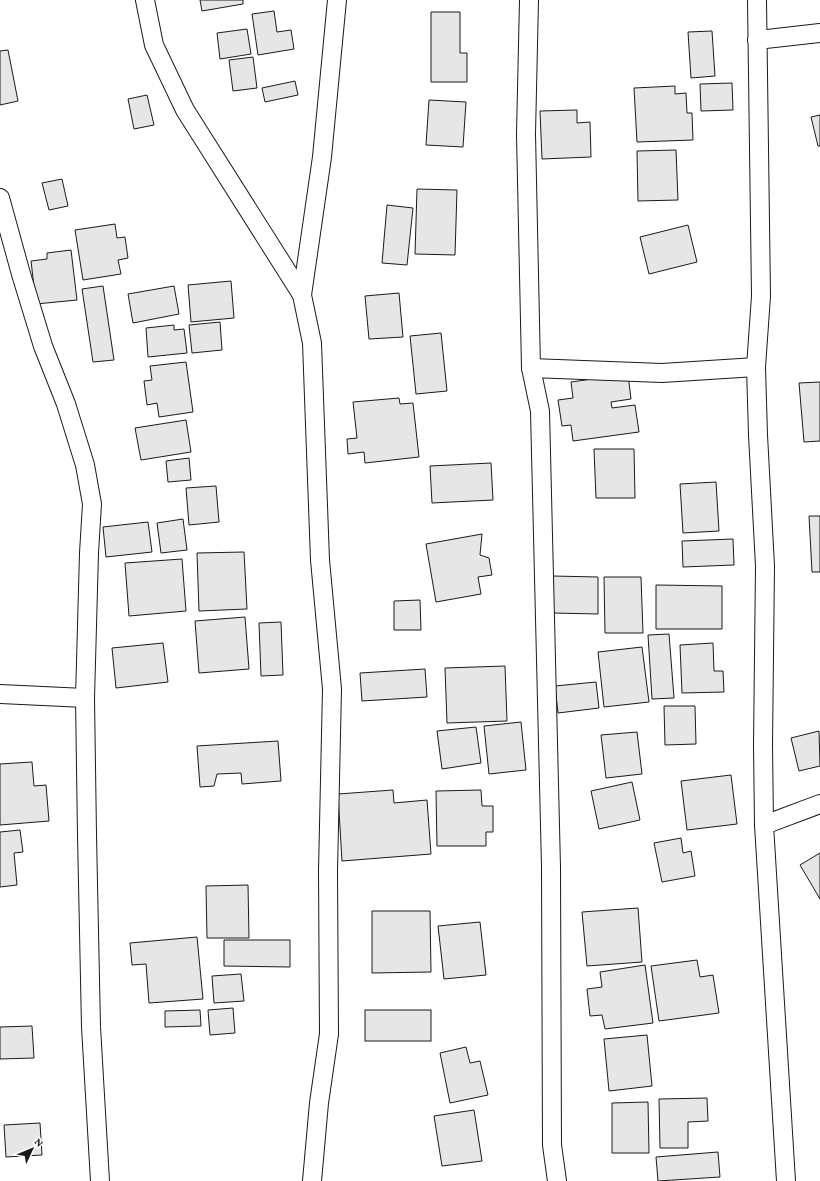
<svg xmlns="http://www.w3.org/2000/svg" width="820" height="1181" font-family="'Crimson Pro',serif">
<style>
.building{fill:#e6e6e6;stroke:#1a1a1a}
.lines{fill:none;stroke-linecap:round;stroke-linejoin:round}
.minor-casing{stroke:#1a1a1a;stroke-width:20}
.minor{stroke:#fff;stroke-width:18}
</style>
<rect width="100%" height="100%" fill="#fff"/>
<g class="building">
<polygon points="200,0 243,0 243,4 202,11"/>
<polygon points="274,11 277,32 291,30 294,49 258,55 252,14"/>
<polygon points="431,12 460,12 460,53 467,53 467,82 431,82"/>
<polygon points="247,29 251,54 220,59 217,33"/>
<polygon points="712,31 715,76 691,78 688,32"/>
<polygon points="8,50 18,101 0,105 0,51"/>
<polygon points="253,57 257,88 233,91 229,60"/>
<polygon points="295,81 298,95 265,102 262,88"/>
<polygon points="732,83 733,110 701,111 700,84"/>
<polygon points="675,86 675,94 686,93 687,113 692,113 693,140 637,142 634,88"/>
<polygon points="147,95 154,125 134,129 128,99"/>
<polygon points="429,100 466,102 463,147 426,145"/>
<polygon points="577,110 577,123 590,122 591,157 542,159 540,111"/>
<polygon points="820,115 820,146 818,146 811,117"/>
<polygon points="676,150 678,200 638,201 637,151"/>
<polygon points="62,179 68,206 49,210 42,183"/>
<polygon points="417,189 457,190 455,255 415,254"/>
<polygon points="387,205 413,208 407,265 382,263"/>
<polygon points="115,224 117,238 125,237 128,258 118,260 121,274 83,280 75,230"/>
<polygon points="688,225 697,262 649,274 640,237"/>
<polygon points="71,250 77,300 36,304 31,261 47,259 47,253"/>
<polygon points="231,281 234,318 191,322 188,285"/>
<polygon points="103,286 114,360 93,362 82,289"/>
<polygon points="174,286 179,314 133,323 128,294"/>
<polygon points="399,293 403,337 369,339 365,296"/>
<polygon points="220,322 222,350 192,353 189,325"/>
<polygon points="174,325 174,330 184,329 187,353 148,357 146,328"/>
<polygon points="441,333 447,391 416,394 410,336"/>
<polygon points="186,362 193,412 159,417 157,403 147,405 144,381 152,380 150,366"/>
<polygon points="628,374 631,399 611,402 612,408 635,405 639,432 573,441 571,425 562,426 558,400 573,398 571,382"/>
<polygon points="820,382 820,441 804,442 799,383"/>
<polygon points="399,398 400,404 413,403 419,457 365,463 364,452 348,454 347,439 357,438 353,402"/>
<polygon points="186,420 191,452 141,460 135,428"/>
<polygon points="594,449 634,449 635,498 596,498"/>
<polygon points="189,458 191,480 168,482 166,461"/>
<polygon points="491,463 493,500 432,503 430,466"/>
<polygon points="716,482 719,531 683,533 680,484"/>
<polygon points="216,486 219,522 189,525 186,488"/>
<polygon points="809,516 820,516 820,572 812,572"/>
<polygon points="183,519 187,550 161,553 157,523"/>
<polygon points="148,522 152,552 106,557 103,527"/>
<polygon points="482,534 480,555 489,558 492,575 478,577 481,594 436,602 426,544"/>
<polygon points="733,539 734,565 683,567 682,541"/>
<polygon points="244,552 247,609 199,611 197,553"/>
<polygon points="182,559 186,611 129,616 125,563"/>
<polygon points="553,576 598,577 598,614 553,613"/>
<polygon points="604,577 641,577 643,633 605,633"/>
<polygon points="656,585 722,586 722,629 656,629"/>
<polygon points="420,600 421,630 394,630 394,601"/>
<polygon points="245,617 249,669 199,673 195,621"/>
<polygon points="281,622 283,675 261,676 259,623"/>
<polygon points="669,634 674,698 652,699 648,635"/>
<polygon points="163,643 168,682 116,688 112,648"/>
<polygon points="713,643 714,671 723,671 724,692 682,693 680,645"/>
<polygon points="642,647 649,702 604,707 598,652"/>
<polygon points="505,666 507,721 447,723 445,668"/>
<polygon points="425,669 427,697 362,701 360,673"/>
<polygon points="596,682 599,708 558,713 555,686"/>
<polygon points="664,706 695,706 696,744 665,745"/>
<polygon points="521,722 526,770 489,774 484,726"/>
<polygon points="476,727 481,763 442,769 437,731"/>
<polygon points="819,731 820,766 799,771 791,738"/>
<polygon points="637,732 642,774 606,778 601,735"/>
<polygon points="278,741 281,781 242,784 241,773 217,774 214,786 200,787 197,746"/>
<polygon points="32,762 34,786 46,785 49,821 0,825 0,764"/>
<polygon points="731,775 737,824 687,830 681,781"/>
<polygon points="632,782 640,820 599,829 591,791"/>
<polygon points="393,790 394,803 427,800 431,854 342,861 338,794"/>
<polygon points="481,790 482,806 493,806 493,832 486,832 486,846 437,846 436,791"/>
<polygon points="20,830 23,852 14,853 17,885 0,887 0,832"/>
<polygon points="681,838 683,853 691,851 695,876 662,882 654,843"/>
<polygon points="820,853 820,899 800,865"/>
<polygon points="248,885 249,938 207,938 206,886"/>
<polygon points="638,908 642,962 587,966 582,912"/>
<polygon points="372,911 430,911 431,972 372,973"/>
<polygon points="480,922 486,975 444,979 438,926"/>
<polygon points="197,937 203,999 149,1003 146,964 132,965 130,943"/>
<polygon points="224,940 290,940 290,967 224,966"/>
<polygon points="697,960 700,977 713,975 719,1013 659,1021 651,966"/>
<polygon points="645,965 653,1023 605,1029 602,1015 590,1016 587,989 602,987 600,972"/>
<polygon points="241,974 244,1001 214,1003 212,976"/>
<polygon points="233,1008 235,1033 210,1035 208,1010"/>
<polygon points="200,1010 201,1026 165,1027 165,1011"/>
<rect x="365" y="1010" width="66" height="31"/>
<polygon points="32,1026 34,1058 0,1059 0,1027"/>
<polygon points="647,1035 652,1086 609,1091 604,1039"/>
<polygon points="466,1047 470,1063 480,1061 488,1095 450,1103 440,1053"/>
<polygon points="707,1098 708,1121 688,1122 688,1148 660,1148 659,1099"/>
<polygon points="648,1102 649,1153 612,1153 612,1103"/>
<polygon points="474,1110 482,1161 442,1166 434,1116"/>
<polygon points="40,1123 42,1155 6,1157 4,1125"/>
<polygon points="718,1152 720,1177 658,1181 656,1157"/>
</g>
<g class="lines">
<defs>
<g id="minor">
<polyline points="145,0 154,45 185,110 302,295 312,343 320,560 332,689 328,871 329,1034 319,1103 312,1181"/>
<polyline points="529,0 526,134 531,368 540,411 551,867 552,1145 557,1181"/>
<polyline points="757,0 761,296 756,367 758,435 765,566 763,745 764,825 786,1181"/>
<polyline points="757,40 820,33"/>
<polyline points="0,198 21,274 43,346 66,404 85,465 92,504 89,553 85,698 87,835 91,1027 100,1181"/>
<polyline points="302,295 322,157 337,0"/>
<polyline points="531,368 662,373 756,367"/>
<polyline points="0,694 85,698"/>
<polyline points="764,825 820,804"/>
</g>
</defs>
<use href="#minor" class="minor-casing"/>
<use href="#minor" class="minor"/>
</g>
<g transform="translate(32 1149) rotate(46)" stroke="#ffffff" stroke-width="3" paint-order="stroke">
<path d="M0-3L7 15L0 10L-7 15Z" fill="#1a1a1a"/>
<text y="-6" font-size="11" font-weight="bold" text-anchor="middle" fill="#1a1a1a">N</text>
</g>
</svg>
